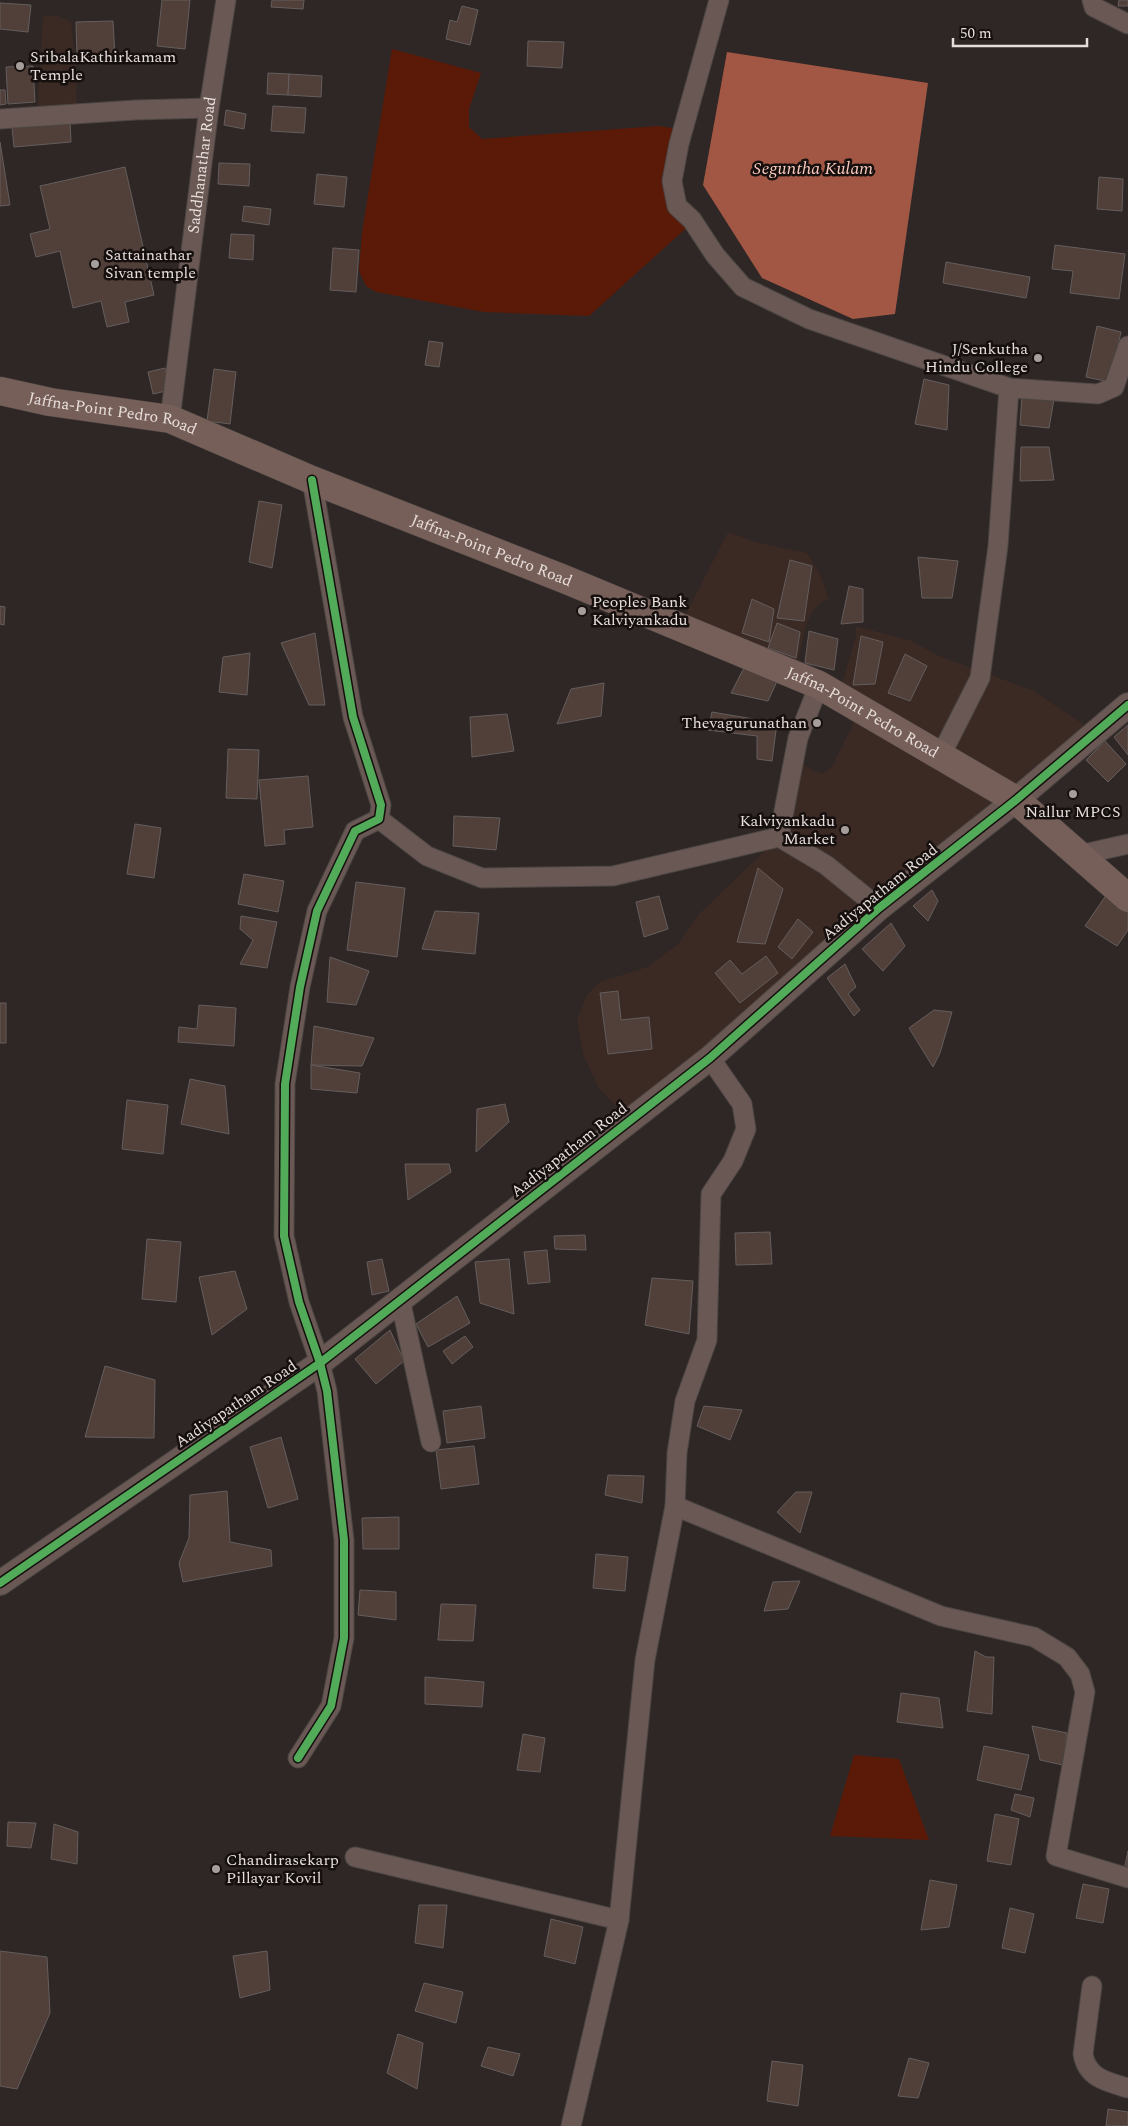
<svg xmlns="http://www.w3.org/2000/svg" width="1128" height="2126" font-family="Spectral,serif">
<style>
.built{fill:#3b2924}
.green{fill:#5b1a08}
.water{fill:#a25744}
.building{fill:#513f3a;stroke:#645e5d}
.lines{fill:none;stroke-linecap:round;stroke-linejoin:round}
.minor-casing{stroke:#4b4543;stroke-width:21}
.tertiary-casing{stroke:#4b4543;stroke-width:26}
.primary-casing{stroke:#4b4543;stroke-width:29}
.minor{stroke:#695853;stroke-width:19}
.tertiary{stroke:#695853;stroke-width:24}
.primary{stroke:#775f59;stroke-width:28}
.cycleway-casing{stroke:#150f0e;stroke-width:11}
.cycleway{stroke:#51ab58;stroke-width:8}
.poi-dot{fill:#a69e9b;stroke:#150f0e;stroke-width:2}
.labels{text-anchor:middle;dominant-baseline:central;stroke-width:5;stroke-linejoin:round;paint-order:stroke}
.poi-label{font-size:16px;fill:#e7dedb;stroke:#150f0e;text-anchor:start}
.street-label{font-size:16px;fill:#e7dedb;stroke:#150f0e}
.water-label{font-size:18px;font-style:italic;fill:#f9cabd;stroke:#150f0e}
</style>
<rect width="100%" height="100%" fill="#2e2725"/>
<g class="built">
<polygon points="43,16 58,16 71,22 76,66 77,113 37,116"/>
<polygon points="728,532 759,543 807,553 820,574 829,599 819,604 811,614 805,629 795,675 679,627"/>
<polygon points="856,626 912,641 937,655 1034,691 1084,725 1093,735 630,1121 598,1087 583,1054 577,1021 586,996 600,982 647,967 677,945 698,915 779,837 793,760 822,774 832,766 860,710 838,697 856,636"/>
</g>
<g class="green">
<polygon points="392,49 481,73 469,109 469,127 482,139 659,126 684,130 672,181 693,222 589,316 484,312 376,292 366,286 359,271 362,232"/>
<polygon points="854,1755 899,1759 929,1840 830,1836"/>
</g>
<polygon class="water" points="727,52 928,83 895,314 853,319 762,278 703,185"/>
<g class="building">
<polygon points="162,0 190,0 185,49 157,46"/>
<polygon points="272,0 304,0 303,9 271,7"/>
<polygon points="1119,0 1128,0 1128,6 1118,6"/>
<polygon points="0,3 31,5 28,32 0,29"/>
<polygon points="462,6 478,10 470,45 446,39 450,20 457,22"/>
<polygon points="113,21 115,56 77,57 76,22"/>
<polygon points="528,41 564,42 562,68 527,66"/>
<polygon points="33,66 35,102 8,104 6,67"/>
<polygon points="268,73 289,74 288,95 267,94"/>
<polygon points="289,74 322,76 321,97 288,95"/>
<polygon points="0,90 5,90 6,104 0,105"/>
<polygon points="273,106 306,108 304,133 271,131"/>
<polygon points="226,110 246,114 244,129 224,125"/>
<polygon points="70,122 71,142 14,147 12,128"/>
<polygon points="0,142 10,205 0,206"/>
<polygon points="219,163 250,164 249,186 218,184"/>
<polygon points="125,167 154,295 125,302 129,322 107,327 101,301 73,308 60,251 36,257 30,234 50,229 40,186"/>
<polygon points="317,174 347,177 344,207 314,204"/>
<polygon points="1099,177 1123,179 1122,211 1097,209"/>
<polygon points="244,206 271,209 269,225 242,221"/>
<polygon points="231,234 254,235 253,260 229,258"/>
<polygon points="1055,245 1125,254 1119,299 1070,293 1073,271 1052,269"/>
<polygon points="333,248 359,250 356,292 330,290"/>
<polygon points="946,262 1030,277 1026,298 943,283"/>
<polygon points="1097,326 1121,332 1110,382 1086,377"/>
<polygon points="429,341 443,343 439,367 425,365"/>
<polygon points="165,368 170,390 153,394 148,372"/>
<polygon points="214,369 236,372 230,424 207,421"/>
<polygon points="924,379 949,385 947,430 915,424"/>
<polygon points="1022,396 1054,399 1049,428 1020,425"/>
<polygon points="1021,447 1049,447 1054,480 1020,481"/>
<polygon points="259,501 282,505 272,568 249,562"/>
<polygon points="918,557 958,561 952,598 922,598"/>
<polygon points="790,560 812,566 804,621 777,618"/>
<polygon points="849,586 863,589 863,622 841,624"/>
<polygon points="752,599 774,609 769,642 742,633"/>
<polygon points="0,606 5,607 4,625 0,624"/>
<polygon points="777,623 800,632 796,658 768,648"/>
<polygon points="809,631 838,639 834,670 805,663"/>
<polygon points="315,633 325,705 309,705 281,643"/>
<polygon points="861,636 883,642 875,684 853,685"/>
<polygon points="250,653 247,695 219,692 223,657"/>
<polygon points="905,654 927,666 910,701 888,693"/>
<polygon points="747,662 779,677 768,701 731,693"/>
<polygon points="604,683 601,716 557,724 571,689"/>
<polygon points="712,712 777,723 772,761 757,759 757,736 708,730"/>
<polygon points="507,714 514,751 472,757 470,717"/>
<polygon points="1128,725 1128,755 1114,737"/>
<polygon points="1105,741 1126,764 1108,782 1086,760"/>
<polygon points="228,749 259,750 257,799 226,798"/>
<polygon points="308,776 313,827 284,830 285,844 265,846 259,780"/>
<polygon points="454,816 500,818 496,850 453,846"/>
<polygon points="135,824 161,828 154,878 127,874"/>
<polygon points="758,868 783,889 765,944 737,942"/>
<polygon points="244,874 284,881 278,912 238,904"/>
<polygon points="356,882 405,888 397,957 347,950"/>
<polygon points="932,890 938,901 928,921 913,906"/>
<polygon points="1109,891 1128,908 1128,930 1117,946 1085,926"/>
<polygon points="659,896 668,929 644,937 636,902"/>
<polygon points="435,911 479,913 475,954 422,949"/>
<polygon points="241,916 277,922 267,968 240,964 253,940 240,929"/>
<polygon points="798,919 813,932 792,959 778,947"/>
<polygon points="891,923 905,946 883,971 862,949"/>
<polygon points="766,956 778,973 740,1003 715,973 730,960 742,974"/>
<polygon points="330,957 369,971 356,1005 327,1002"/>
<polygon points="845,964 856,987 848,994 860,1010 854,1016 827,978"/>
<polygon points="618,991 621,1020 649,1017 652,1049 608,1054 600,993"/>
<rect x="0" y="1003" width="6" height="40"/>
<polygon points="199,1005 236,1008 234,1046 178,1042 179,1027 197,1029"/>
<polygon points="934,1010 952,1012 940,1053 933,1067 909,1028"/>
<polygon points="314,1026 374,1038 362,1066 311,1065"/>
<polygon points="311,1065 360,1073 357,1093 311,1089"/>
<polygon points="190,1079 225,1086 229,1134 181,1124"/>
<polygon points="127,1100 168,1105 163,1154 122,1149"/>
<polygon points="505,1104 509,1122 476,1152 477,1109"/>
<polygon points="405,1164 449,1164 451,1172 408,1200"/>
<polygon points="770,1232 772,1264 736,1265 735,1233"/>
<polygon points="585,1235 586,1250 555,1249 554,1236"/>
<polygon points="147,1239 181,1242 176,1302 142,1299"/>
<polygon points="547,1250 550,1282 528,1284 524,1252"/>
<polygon points="382,1259 389,1291 372,1295 367,1262"/>
<polygon points="509,1259 514,1314 480,1303 475,1262"/>
<polygon points="235,1271 247,1309 212,1335 199,1277"/>
<polygon points="652,1278 693,1281 689,1334 645,1325"/>
<polygon points="457,1296 470,1323 428,1347 416,1324"/>
<polygon points="390,1330 404,1361 376,1384 355,1359"/>
<polygon points="465,1336 473,1347 452,1364 443,1351"/>
<polygon points="105,1366 155,1380 154,1438 85,1437"/>
<polygon points="481,1406 485,1438 447,1443 443,1411"/>
<polygon points="704,1406 742,1410 730,1440 697,1426"/>
<polygon points="281,1437 298,1499 268,1508 250,1447"/>
<polygon points="474,1446 479,1484 441,1489 436,1450"/>
<polygon points="608,1475 644,1476 642,1503 605,1495"/>
<polygon points="227,1491 230,1542 271,1550 272,1566 183,1582 179,1563 189,1538 190,1495"/>
<polygon points="796,1492 812,1492 800,1533 777,1512"/>
<polygon points="399,1517 399,1549 363,1549 362,1518"/>
<polygon points="596,1554 628,1557 625,1591 593,1588"/>
<polygon points="800,1581 788,1609 764,1611 773,1582"/>
<polygon points="360,1590 396,1592 396,1620 358,1615"/>
<polygon points="441,1604 476,1605 473,1641 438,1640"/>
<polygon points="975,1651 986,1657 994,1657 992,1714 967,1711"/>
<polygon points="425,1677 484,1682 482,1707 425,1704"/>
<polygon points="901,1693 939,1698 943,1728 897,1722"/>
<polygon points="1032,1726 1067,1733 1063,1765 1040,1760"/>
<polygon points="523,1734 545,1738 540,1772 517,1770"/>
<polygon points="984,1746 1029,1755 1021,1790 977,1780"/>
<polygon points="1015,1794 1034,1798 1030,1817 1011,1810"/>
<polygon points="995,1814 1019,1819 1011,1865 987,1861"/>
<polygon points="8,1822 36,1823 31,1848 7,1846"/>
<polygon points="54,1824 78,1832 77,1864 51,1859"/>
<polygon points="1128,1851 1128,1871 1124,1870"/>
<polygon points="930,1880 957,1885 949,1927 921,1930"/>
<polygon points="1083,1884 1109,1889 1103,1923 1076,1918"/>
<polygon points="419,1905 447,1905 443,1948 415,1943"/>
<polygon points="1010,1908 1034,1914 1025,1953 1002,1948"/>
<polygon points="551,1919 583,1927 575,1964 544,1956"/>
<polygon points="0,1951 47,1957 50,2013 17,2089 0,2086"/>
<polygon points="267,1951 270,1990 240,1998 233,1956"/>
<polygon points="424,1983 463,1992 456,2023 415,2011"/>
<polygon points="398,2034 423,2043 417,2089 387,2073"/>
<polygon points="488,2047 520,2054 513,2076 481,2066"/>
<polygon points="909,2058 929,2063 918,2098 898,2096"/>
<polygon points="772,2061 803,2065 798,2106 767,2101"/>
<polygon points="1108,2109 1128,2112 1128,2126 1106,2126"/>
</g>
<g class="lines">
<defs>
<g id="minor">
<polyline points="719,0 679,144 672,181 677,206 692,220 715,255 743,287 809,319 1009,388 1098,394 1114,387 1128,346"/>
<polyline points="1092,0 1094,7 1128,24"/>
<polyline points="0,119 135,110 209,108"/>
<path id="s1" d="M 170,419 L 209,108 L 226,0"/>
<polyline points="940,757 980,678 998,546 1009,388"/>
<polyline points="379,819 427,856 482,878 613,876 779,837 826,865 879,908"/>
<polyline points="779,837 798,738 819,685"/>
<polyline points="1079,855 1128,844"/>
<polyline points="400,1299 431,1442"/>
<polyline points="675,1506 941,1616 1034,1637 1067,1657 1080,1674 1085,1692 1056,1856 1128,1878"/>
<polyline points="298,1758 331,1706 344,1638 344,1540 327,1391 320,1363 299,1302 284,1236 285,1084 300,987 317,911 355,831 379,819 381,805 353,717 312,480"/>
<polyline points="355,1857 619,1920"/>
<path d="M 1092,1986 L 1083,2054 C 1087,2078 1107,2082 1128,2088"/>
<polyline points="571,2126 619,1920 645,1660 675,1506 677,1453 685,1401 707,1340 711,1194 733,1161 746,1129 742,1104 710,1058"/>
</g>
<polyline id="tertiary" points="0,1583 320,1363 710,1058 879,908 1016,800 1128,705"/>
<g id="primary">
<path id="s2" d="M 0,391 L 50,402 L 170,419 L 312,480 L 564,579 L 819,685 L 1016,800 L 1128,898"/>
</g>
</defs>
<use href="#minor" class="minor-casing"/>
<use href="#tertiary" class="tertiary-casing"/>
<use href="#primary" class="primary-casing"/>
<use href="#minor" class="minor"/>
<use href="#tertiary" class="tertiary"/>
<use href="#primary" class="primary"/>
<defs>
<g id="cycleway">
<polyline points="0,1583 320,1363 710,1058 879,908 1016,800 1128,705"/>
<polyline points="298,1758 331,1706 344,1638 344,1540 327,1391 320,1363 299,1302 284,1236 285,1084 300,987 317,911 355,831 379,819 381,805 353,717 312,480"/>
</g>
</defs>
<use href="#cycleway" class="cycleway-casing"/>
<use href="#cycleway" class="cycleway"/>
</g>
<g class="poi-dot">
<circle cx="20" cy="66" r="5"/>
<circle cx="95" cy="264" r="5"/>
<circle cx="1038" cy="358" r="5"/>
<circle cx="582" cy="611" r="5"/>
<circle cx="817" cy="723" r="5"/>
<circle cx="1073" cy="794" r="5"/>
<circle cx="845" cy="830" r="5"/>
<circle cx="216" cy="1869" r="5"/>
</g>
<g class="labels">
<g class="poi-label">
<text x="30" y="57">SribalaKathirkamam<tspan x="30" dy="18">Temple</tspan></text>
<text x="105" y="255">Sattainathar<tspan x="105" dy="18">Sivan temple</tspan></text>
<text x="1028" y="349" text-anchor="end">J/Senkutha<tspan x="1028" dy="18">Hindu College</tspan></text>
<text x="592" y="602">Peoples Bank<tspan x="592" dy="18">Kalviyankadu</tspan></text>
<text x="807" y="723" text-anchor="end">Thevagurunathan</text>
<text x="1073" y="812" text-anchor="middle">Nallur MPCS</text>
<text x="835" y="821" text-anchor="end">Kalviyankadu<tspan x="835" dy="18">Market</tspan></text>
<text x="226" y="1860">Chandirasekarp<tspan x="226" dy="18">Pillayar Kovil</tspan></text>
</g>
<g class="street-label">
<text stroke="none"><textPath href="#s1" startOffset="256">Saddhanathar Road</textPath></text>
<text stroke="none"><textPath href="#s2" startOffset="115">Jaffna-Point Pedro Road</textPath></text>
<text stroke="none"><textPath href="#s2" startOffset="520">Jaffna-Point Pedro Road</textPath></text>
<text stroke="none"><textPath href="#s2" startOffset="925">Jaffna-Point Pedro Road</textPath></text>
<text transform="translate(880 892) rotate(-39)">Aadiyapatham Road</text>
<text transform="translate(569 1150) rotate(-38)">Aadiyapatham Road</text>
<text transform="translate(236 1404) rotate(-34)">Aadiyapatham Road</text>
</g>
<g class="water-label">
<text x="813" y="168">Seguntha Kulam</text>
</g>
</g>
<path d="M953 38v8h134v-8" fill="none" stroke="#e7dedb" stroke-width="2.5"/>
<text x="960" y="38" font-size="15" fill="#e7dedb" stroke="#150f0e" stroke-width="4" paint-order="stroke">50 m</text>
</svg>
